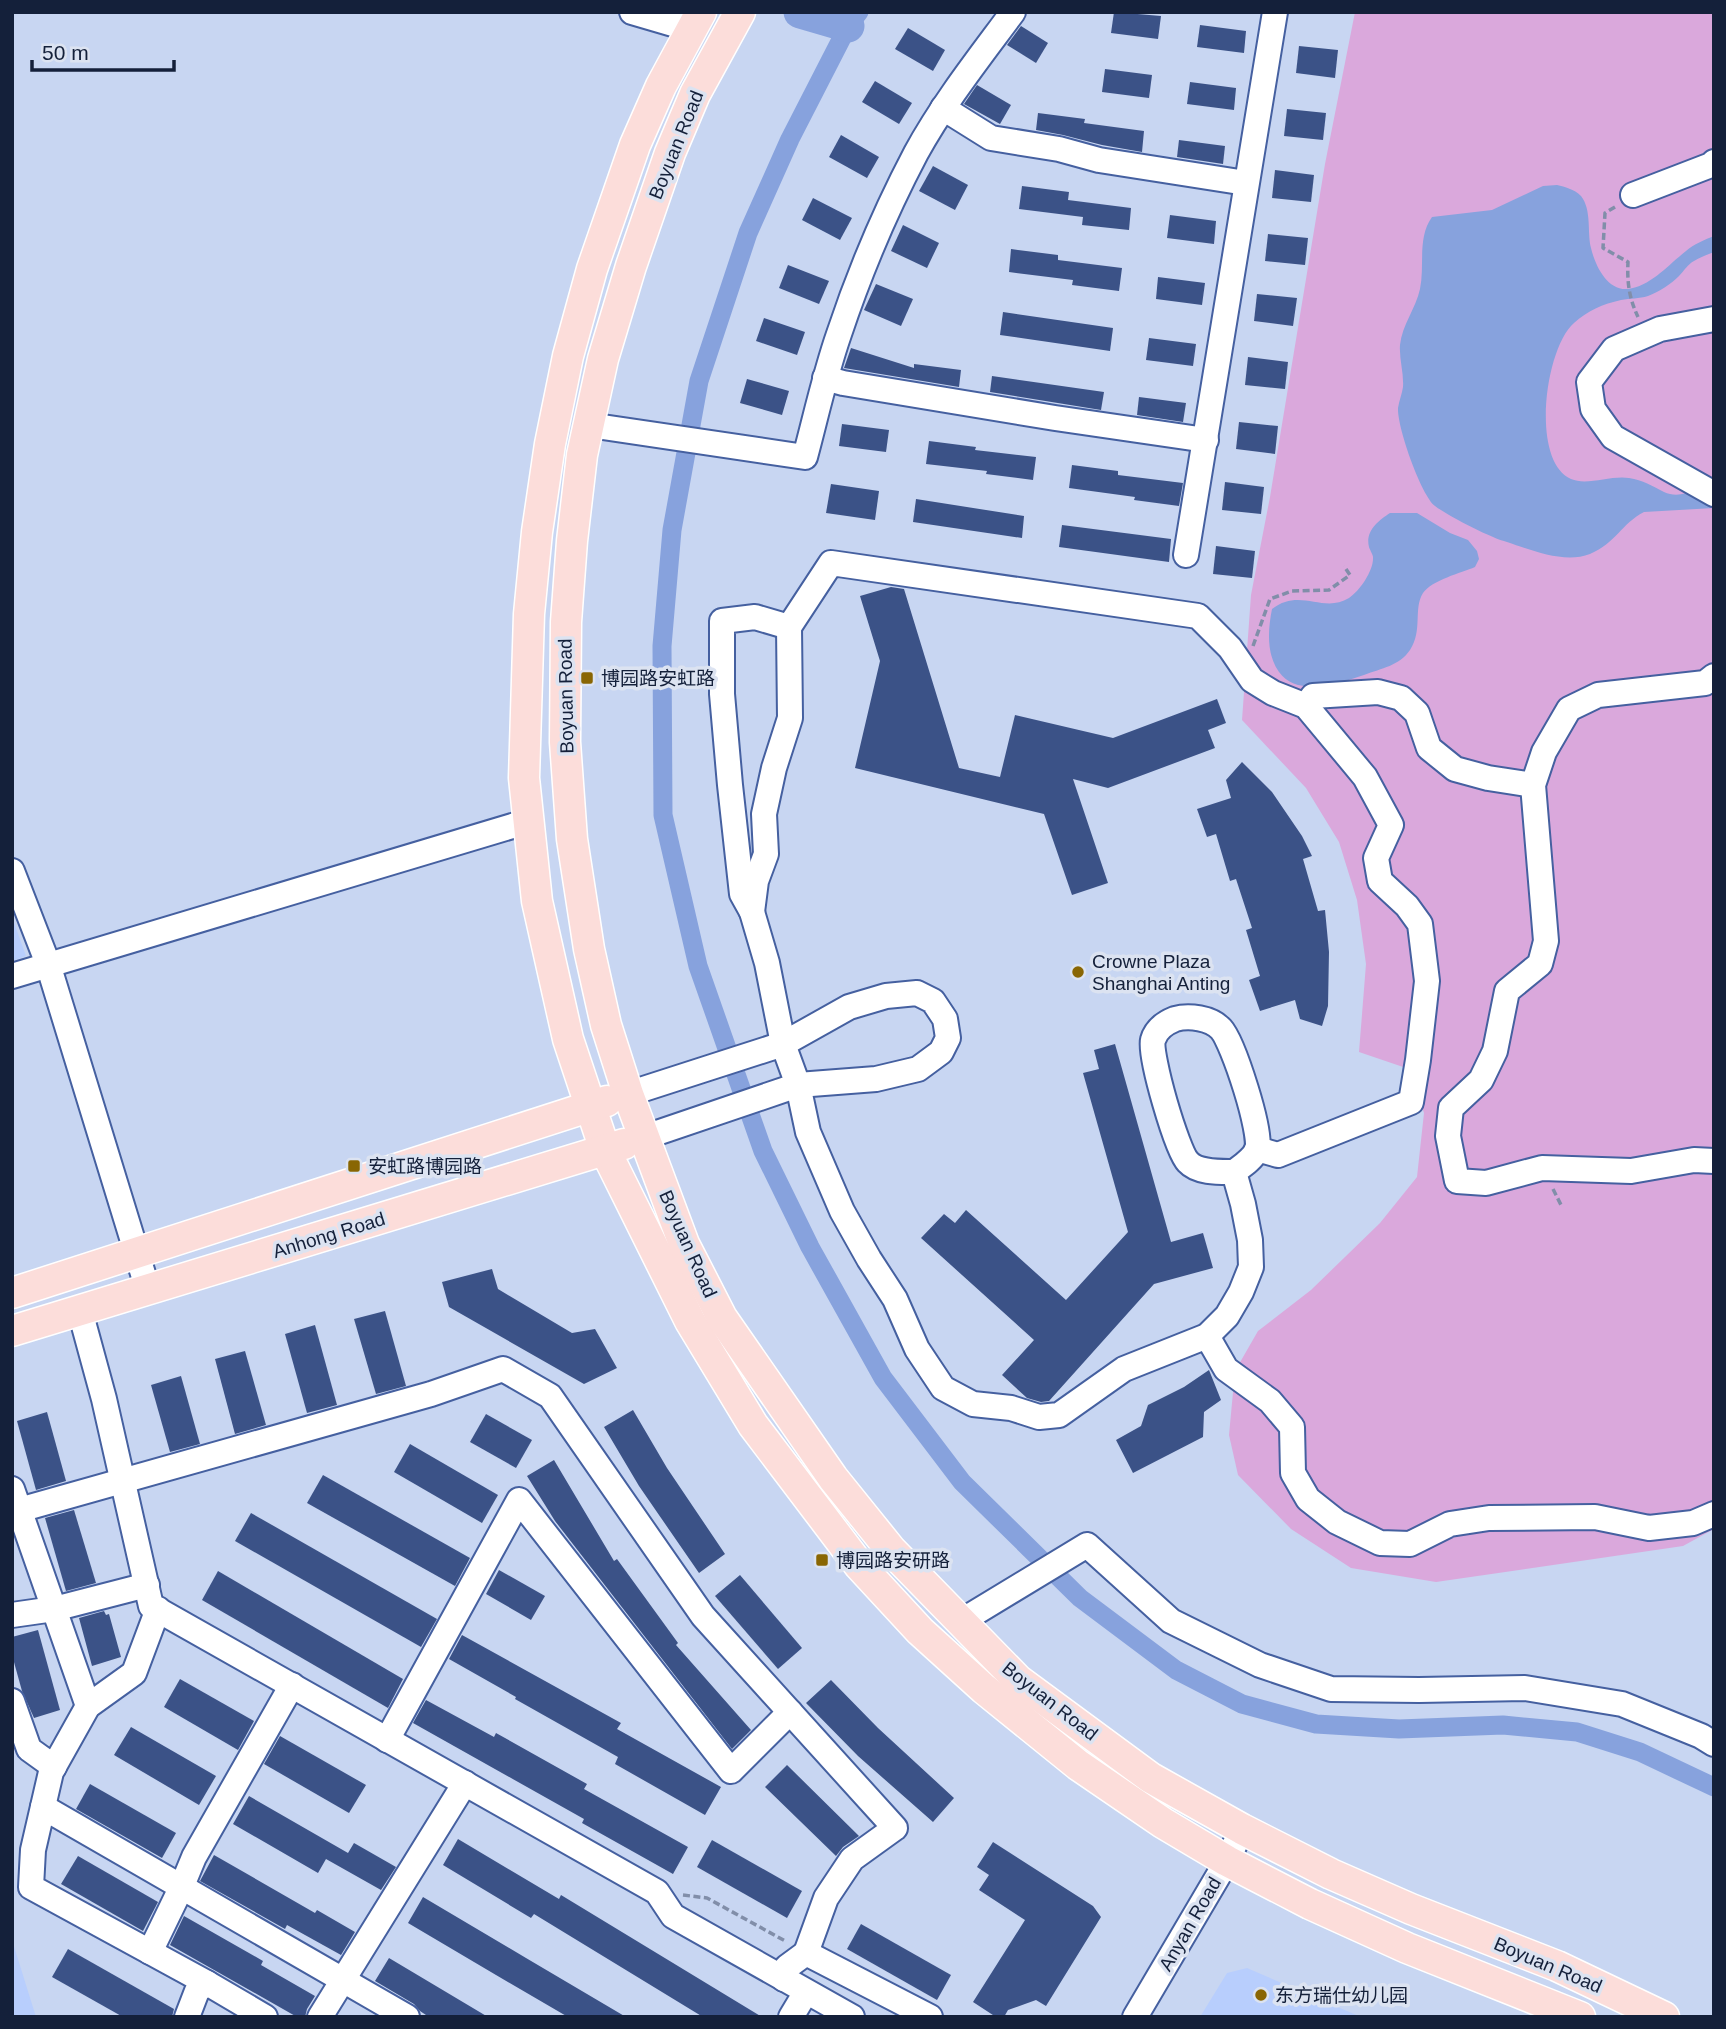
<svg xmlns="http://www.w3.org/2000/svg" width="1726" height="2029" font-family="Arial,'Noto Sans SC',sans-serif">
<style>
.built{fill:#b8cefd}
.green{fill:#daa8dc}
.water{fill:#87a2dd}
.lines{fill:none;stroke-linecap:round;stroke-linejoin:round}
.canal{stroke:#87a2dd;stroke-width:19}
.river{stroke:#87a2dd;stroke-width:33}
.building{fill:#3b5287}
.minor-casing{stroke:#4560a0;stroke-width:28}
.major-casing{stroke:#fff;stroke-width:33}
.path{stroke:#818ea9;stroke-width:3.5;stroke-dasharray:7 3.5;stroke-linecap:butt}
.minor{stroke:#fff;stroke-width:24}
.major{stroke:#fcddda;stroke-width:30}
.poi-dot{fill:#896603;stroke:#dce3f1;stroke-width:2.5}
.labels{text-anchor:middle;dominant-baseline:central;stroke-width:7;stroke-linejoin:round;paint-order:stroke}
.street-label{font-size:19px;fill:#14203a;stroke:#dce3f1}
.poi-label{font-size:19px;fill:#14203a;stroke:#dce3f1;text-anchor:start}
</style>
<rect width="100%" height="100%" fill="#c8d6f2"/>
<g class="built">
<polygon points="12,917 26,956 12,961"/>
<polygon points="12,1940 36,2017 12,2017"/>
<polygon points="1247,1968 1361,2017 1200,2017 1227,1973"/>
</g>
<polygon class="green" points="1355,12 1714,12 1714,1529 1683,1546 1436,1582 1351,1568 1291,1529 1238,1475 1229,1435 1235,1371 1258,1331 1311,1290 1380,1223 1417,1177 1424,1113 1409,1069 1359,1052 1366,964 1357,900 1339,842 1306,788 1242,720 1251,595 1270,497 1325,164"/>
<g class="water">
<path d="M 1557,185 C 1565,187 1574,189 1581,196 C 1592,210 1587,232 1591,248 C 1595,265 1607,291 1628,289 C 1651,286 1668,265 1686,251 C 1694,244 1704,240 1714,236 L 1714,252 C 1707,255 1700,257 1694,261 C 1688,264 1684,271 1679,276 C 1671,284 1659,292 1648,296 C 1639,299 1630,298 1621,300 C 1603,304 1587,311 1574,323 C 1545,348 1530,461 1571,479 C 1587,486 1611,475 1629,478 C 1643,480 1652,486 1664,492 C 1681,500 1699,488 1714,481 L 1714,508 L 1644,512 C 1621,524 1616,543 1590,554 C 1564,564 1531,550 1507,542 C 1491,538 1448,516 1435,506 C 1421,495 1397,427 1398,408 C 1399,401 1402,394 1403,387 C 1404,373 1399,359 1400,345 C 1402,325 1416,308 1420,289 C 1425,265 1417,238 1432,217 L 1492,210 L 1543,186 Z"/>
<path d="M 1390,513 L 1417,513 L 1450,533 L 1468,540 L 1477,551 L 1479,559 L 1475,567 C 1461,573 1432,580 1423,593 C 1413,609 1423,630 1410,650 C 1399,666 1382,668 1364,675 C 1340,683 1298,698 1279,672 C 1266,654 1268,629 1272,609 C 1300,587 1323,614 1349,598 C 1360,591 1374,570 1373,557 C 1373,555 1369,548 1369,547 C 1365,531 1378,521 1390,513 Z"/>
</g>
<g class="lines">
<polyline class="canal" points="859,12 848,26 790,139 748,233 699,381 672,530 662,646 663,815 698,966 763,1151 810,1247 883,1378 962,1482 1080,1598 1176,1670 1242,1704 1316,1724 1399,1729 1503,1725 1577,1732 1640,1752 1714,1787"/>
<polyline class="river" points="800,12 848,26"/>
</g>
<g class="building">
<polygon points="1114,12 1161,16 1158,39 1111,33"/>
<polygon points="1200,25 1246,31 1244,53 1197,47"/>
<polygon points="1021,26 1048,43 1036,63 1007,45"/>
<polygon points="908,28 945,50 933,71 895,49"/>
<polygon points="1299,46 1338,50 1335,78 1296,73"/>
<polygon points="1105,69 1152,75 1149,98 1102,92"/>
<polygon points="875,81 912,103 899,124 862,102"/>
<polygon points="1190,82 1236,88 1234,110 1187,104"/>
<polygon points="977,85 1011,105 1000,124 964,104"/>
<polygon points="1287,109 1326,113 1323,140 1284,136"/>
<polygon points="1038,113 1085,119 1084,123 1144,131 1142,152 1102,145 1063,135 1036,130"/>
<polygon points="841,135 879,157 867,178 829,157"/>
<polygon points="1179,140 1225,146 1223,164 1177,157"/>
<polygon points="933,166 968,185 955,210 919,191"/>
<polygon points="1275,170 1314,175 1311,202 1272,198"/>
<polygon points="1022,186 1069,192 1068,200 1131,208 1129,230 1082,225 1083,217 1019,209"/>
<polygon points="813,198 852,218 840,240 802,220"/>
<polygon points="1170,215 1216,221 1214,244 1167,238"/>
<polygon points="903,225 939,243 927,268 891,251"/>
<polygon points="1268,234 1308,238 1305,265 1265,261"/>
<polygon points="1011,249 1058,255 1058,260 1122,268 1119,291 1072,285 1073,280 1009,272"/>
<polygon points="788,265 829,281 819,304 779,288"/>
<polygon points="1158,277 1205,283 1202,305 1156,299"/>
<polygon points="876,284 913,299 901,326 864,310"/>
<polygon points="1257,294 1297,298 1293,326 1254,321"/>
<polygon points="1003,312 1113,328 1110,351 1000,335"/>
<polygon points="764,318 805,332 797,355 756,341"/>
<polygon points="1149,338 1196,344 1193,366 1146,360"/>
<polygon points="851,348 914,368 914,364 961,370 959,387 844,368"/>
<polygon points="1248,357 1288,362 1285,389 1245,385"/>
<polygon points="992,376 1104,392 1101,410 990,392"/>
<polygon points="747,379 789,391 782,415 740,403"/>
<polygon points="1139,397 1186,403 1183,422 1137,415"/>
<polygon points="1239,422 1278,426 1275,454 1236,449"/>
<polygon points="842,424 889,430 886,452 839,446"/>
<polygon points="929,441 976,447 975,450 1036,457 1033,480 986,474 987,471 926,464"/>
<polygon points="1072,465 1118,471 1118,475 1183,483 1179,506 1134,500 1135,497 1069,488"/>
<polygon points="1225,482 1264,487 1261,514 1222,510"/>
<polygon points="831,484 879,491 875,520 826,513"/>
<polygon points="916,499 1024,516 1022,538 913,522"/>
<polygon points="1062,525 1171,539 1169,562 1059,547"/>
<polygon points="1216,546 1255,551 1252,578 1213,574"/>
<polygon points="891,587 904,589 959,768 1000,777 1015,715 1113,738 1217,699 1226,723 1208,730 1215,748 1108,788 1073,779 1108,883 1072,895 1044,814 855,768 880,661 860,596"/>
<polygon points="1242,762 1272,792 1302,836 1312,856 1303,859 1318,911 1325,910 1329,952 1328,1006 1322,1026 1300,1019 1295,1000 1260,1011 1249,980 1260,976 1246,930 1252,928 1236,879 1230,881 1216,834 1207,837 1197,809 1231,798 1226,780"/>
<polygon points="1115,1044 1171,1242 1203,1233 1213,1268 1154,1284 1049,1401 1041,1402 1027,1398 1002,1375 1034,1340 921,1238 944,1214 955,1223 966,1210 1066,1300 1128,1232 1083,1073 1099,1069 1094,1050"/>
<polygon points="492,1269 498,1289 572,1333 595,1329 617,1368 584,1384 449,1307 442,1282"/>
<polygon points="385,1311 406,1386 376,1394 354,1319"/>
<polygon points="315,1325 337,1405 307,1413 285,1334"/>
<polygon points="245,1351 266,1425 235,1434 215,1359"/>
<polygon points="1209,1370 1221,1400 1204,1412 1203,1437 1133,1473 1116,1440 1141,1426 1148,1405 1184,1387"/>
<polygon points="181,1376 200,1444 170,1452 151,1385"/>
<polygon points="633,1410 667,1468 725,1554 699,1573 639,1486 604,1427"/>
<polygon points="47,1412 66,1481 36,1490 17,1421"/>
<polygon points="486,1414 532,1440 516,1468 470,1442"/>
<polygon points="410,1444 498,1495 482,1523 394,1472"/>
<polygon points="554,1460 614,1561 617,1559 678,1643 676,1645 751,1730 732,1749 555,1521 527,1476"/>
<polygon points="323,1475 470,1558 455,1586 307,1503"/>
<polygon points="74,1510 96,1583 66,1591 45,1518"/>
<polygon points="251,1513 437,1619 421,1647 235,1541"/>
<polygon points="499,1570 545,1596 531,1620 486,1594"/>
<polygon points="218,1571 403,1679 388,1708 202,1600"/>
<polygon points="740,1575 802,1648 778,1669 715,1596"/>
<polygon points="104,1611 106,1615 109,1614 121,1657 92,1666 79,1618"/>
<polygon points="38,1630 60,1710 34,1718 22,1691 12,1655 12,1637"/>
<polygon points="462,1635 621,1723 617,1729 721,1787 705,1815 615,1764 618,1757 515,1699 516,1697 449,1659"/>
<polygon points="180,1679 254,1721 238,1750 164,1707"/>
<polygon points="831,1680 878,1728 954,1798 933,1822 858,1756 806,1703"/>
<polygon points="426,1700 494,1737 496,1733 587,1784 584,1789 688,1847 673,1874 582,1823 584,1819 413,1723"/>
<polygon points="131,1727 216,1776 199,1805 114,1755"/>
<polygon points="280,1736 366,1785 349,1813 264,1764"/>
<polygon points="787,1765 859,1836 843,1847 836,1856 765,1787"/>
<polygon points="90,1784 176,1833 162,1858 76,1809"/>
<polygon points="249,1796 348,1853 354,1843 396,1867 381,1890 326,1859 318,1873 233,1824"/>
<polygon points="458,1839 559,1899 561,1895 762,2017 703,2017 534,1914 531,1918 443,1865"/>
<polygon points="712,1840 802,1891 787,1918 697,1867"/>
<polygon points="993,1842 1093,1906 1101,1917 1046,2006 1036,2000 1008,2010 1004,2017 996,2017 973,2002 1025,1920 979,1890 989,1875 977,1867"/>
<polygon points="214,1855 315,1913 317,1910 355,1932 341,1955 287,1925 285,1929 200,1881"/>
<polygon points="78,1856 158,1902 143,1931 61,1884"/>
<polygon points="423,1897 526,1958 626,2017 568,2017 496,1975 408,1923"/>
<polygon points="184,1916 263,1961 261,1965 315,1996 307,2009 305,2017 297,2017 170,1945"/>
<polygon points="861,1924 951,1975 937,2000 847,1949"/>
<polygon points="68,1949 174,2009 172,2017 123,2017 52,1977"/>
<polygon points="389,1958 488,2017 429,2017 420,2011 414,2004 375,1981"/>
</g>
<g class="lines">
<defs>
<g id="minor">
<polyline points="632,12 690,29"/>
<polyline points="943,108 991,138 1059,149 1099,160 1246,183"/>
<polyline points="1633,195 1711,165 1714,162"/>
<polyline points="1714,319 1660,329 1614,349 1589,382 1593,409 1613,437 1714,494"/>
<polyline points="825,378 843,383 1055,418 1206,440"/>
<path d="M 589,425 L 805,457 C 816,416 825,374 839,334 C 859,274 887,208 916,153 C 944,102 979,58 1013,12"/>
<polyline points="1186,555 1275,12"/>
<path d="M 789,627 L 755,617 L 722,621 L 722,694 L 730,785 L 742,894 L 752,912 L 767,963 L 783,1044 L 798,1085 L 808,1132 L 842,1211 L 869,1259 L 895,1299 L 917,1349 L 943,1388 L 973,1404 L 1011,1408 L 1039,1417 L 1059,1415 L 1124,1369 L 1207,1336 L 1227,1316 L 1241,1292 L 1251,1267 L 1250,1240 L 1243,1204 L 1234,1172 C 1242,1166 1252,1160 1257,1150 C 1263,1134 1233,1042 1221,1029 C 1211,1018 1189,1015 1175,1019 C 1165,1023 1156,1029 1153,1040 C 1149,1055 1177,1151 1188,1162 C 1198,1173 1220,1172 1234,1172"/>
<polyline points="1714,676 1705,683 1598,695 1569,709 1544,752 1533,785 1546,941 1540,964 1507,991 1495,1051 1481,1080 1451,1108 1448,1136 1457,1181 1486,1183 1542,1168 1631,1171 1694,1160 1714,1161"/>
<polyline points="1306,706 1313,696 1378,692 1401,698 1417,713 1429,748 1455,769 1488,778 1533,785"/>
<polyline points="12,871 48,964 148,1290"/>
<polyline points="752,912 756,881 766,854 764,814 774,768 790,718 789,627 831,563 1198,616 1230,648 1252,680 1273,693 1306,706 1365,777 1391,825 1376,858 1380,881 1407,906 1420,924 1427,981 1418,1060 1411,1102 1278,1155 1257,1149"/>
<polyline points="12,976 529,821"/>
<polyline points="628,1094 783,1044 849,1007 886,996 917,993 933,1001 945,1019 948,1038 941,1052 918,1069 876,1079 798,1085 645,1137"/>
<polyline points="80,1311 104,1399 151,1606 657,1892 673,1916 852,2017"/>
<polyline points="1207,1336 1226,1369 1270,1401 1292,1427 1293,1473 1308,1499 1337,1522 1380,1543 1410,1544 1450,1524 1489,1518 1595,1517 1649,1528 1693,1523 1714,1514"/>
<polyline points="12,1489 88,1706"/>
<polyline points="12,1512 431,1394 503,1369 550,1396 703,1616 895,1828 852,1859 826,1898 806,1953"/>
<polyline points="158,1609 134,1673 88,1706 51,1772 33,1850 31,1887 207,1983"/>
<polyline points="12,1615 54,1609 147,1585"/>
<polyline points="960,1622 1087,1545 1171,1621 1260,1665 1331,1689 1419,1690 1525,1688 1622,1704 1701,1736 1714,1744"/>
<polyline points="12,1701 29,1749 54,1767"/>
<polyline points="387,1740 519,1500 731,1771 790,1712"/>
<polyline points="43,1807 407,2017"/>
<polyline points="150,1952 182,1886 194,1857 292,1685"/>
<polyline points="784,1979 787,1967 806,1953 930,2017"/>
<polyline points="187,2017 197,1991 207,1983 265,2017"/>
<polyline points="320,2017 465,1783"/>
<polyline points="791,2017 806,1992"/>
<polyline points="1135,2017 1227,1861 1242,1829"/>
</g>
<g id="major">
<polyline points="701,12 661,86 635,145 592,269 568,356 550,444 537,532 529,614 524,778 537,901 568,1039 605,1150 690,1321 753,1425 859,1565 920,1631 984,1689 1078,1765 1163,1823 1227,1861 1310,1904 1407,1948 1580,2017"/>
<polyline points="740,12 695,94 670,153 631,266 603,359 582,455 572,541 566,622 565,742 572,839 589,949 606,1025 628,1094 684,1244 722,1318 833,1478 891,1550 1018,1680 1151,1778 1242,1829 1331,1874 1411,1909 1557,1966 1664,2017"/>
<polyline points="12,1293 607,1101"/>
<polyline points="12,1331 624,1144"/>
</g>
</defs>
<use href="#minor" class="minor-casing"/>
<use href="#major" class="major-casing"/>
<g class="path">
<path d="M 1615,207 L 1605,213 L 1603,248 L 1628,262 C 1627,282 1629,298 1638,317"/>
<polyline points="1253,646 1270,599 1292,591 1329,590 1350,575 1344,566"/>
<polyline points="1553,1189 1562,1207"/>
<polyline points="683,1895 707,1898 787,1942"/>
</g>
<use href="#minor" class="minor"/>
<use href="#major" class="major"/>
</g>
<g class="poi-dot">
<rect x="580" y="671" width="14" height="14" rx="3.5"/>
<circle cx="1078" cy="972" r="7"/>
<rect x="347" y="1159" width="14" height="14" rx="3.5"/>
<rect x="815" y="1553" width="14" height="14" rx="3.5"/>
<circle cx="1261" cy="1995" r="7"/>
</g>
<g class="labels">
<g class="street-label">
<text transform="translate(676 145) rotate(-68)">Boyuan Road</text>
<text transform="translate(566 696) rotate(-91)">Boyuan Road</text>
<text transform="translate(329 1235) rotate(-17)">Anhong Road</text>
<text transform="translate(688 1244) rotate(66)">Boyuan Road</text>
<text transform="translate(1050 1701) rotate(38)">Boyuan Road</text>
<text transform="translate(1190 1924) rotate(-60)">Anyan Road</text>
<text transform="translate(1548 1965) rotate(23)">Boyuan Road</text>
</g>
<g class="poi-label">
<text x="601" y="678">博园路安虹路</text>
<text x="1092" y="961">Crowne Plaza<tspan x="1092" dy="22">Shanghai Anting</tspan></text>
<text x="368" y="1166">安虹路博园路</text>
<text x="836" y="1560">博园路安研路</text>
<text x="1275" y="1995">东方瑞仕幼儿园</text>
</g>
</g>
<rect width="1726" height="2029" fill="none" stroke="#14203a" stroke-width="28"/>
<path d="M32 60v10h142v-10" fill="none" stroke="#14203a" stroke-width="3.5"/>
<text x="42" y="60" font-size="21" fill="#14203a" stroke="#dce3f1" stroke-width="5" paint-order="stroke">50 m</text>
</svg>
